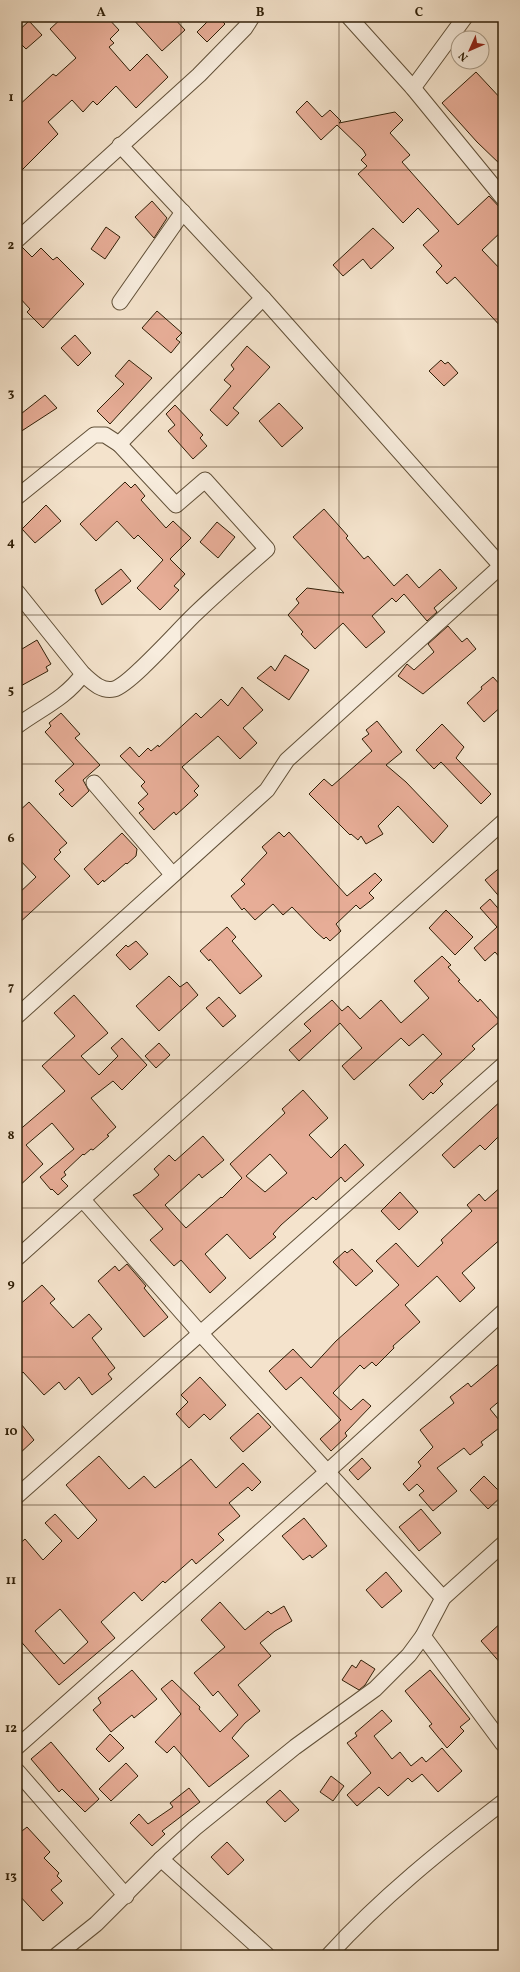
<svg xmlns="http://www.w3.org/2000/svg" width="520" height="1972" font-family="Vollkorn,serif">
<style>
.building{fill:#e7ad97;stroke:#301f07;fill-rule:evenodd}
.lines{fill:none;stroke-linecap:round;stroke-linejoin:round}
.street-casing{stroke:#615038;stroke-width:17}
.street{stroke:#f8edde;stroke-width:15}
.grid{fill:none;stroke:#301f07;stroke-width:1;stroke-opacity:0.55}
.neatline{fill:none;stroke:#301f07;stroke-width:1.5}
.grid-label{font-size:13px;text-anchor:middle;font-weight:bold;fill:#301f07}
</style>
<rect width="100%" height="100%" fill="#f4e3cc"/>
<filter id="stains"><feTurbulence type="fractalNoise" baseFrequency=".005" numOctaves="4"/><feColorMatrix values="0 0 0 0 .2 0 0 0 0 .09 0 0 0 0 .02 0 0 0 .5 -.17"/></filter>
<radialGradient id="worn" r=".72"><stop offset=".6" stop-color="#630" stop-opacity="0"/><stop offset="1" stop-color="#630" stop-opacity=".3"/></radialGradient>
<g class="building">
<polygon points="63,17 107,17 119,30 110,39 114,43 109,47 130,71 147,54 168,77 136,108 116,86 97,105 93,101 83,112 72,100 48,122 58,134 17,175 17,107 53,74 56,76 76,58 50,29"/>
<polygon points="131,17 173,17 185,30 162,51"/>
<polygon points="212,17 218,17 225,24 207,42 197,32"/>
<polygon points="29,21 42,35 26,49 17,40 17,32"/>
<polygon points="476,72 503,101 503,167 477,142 442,103"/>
<polygon points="307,101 322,117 330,110 341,121 339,123 395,112 403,120 390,133 410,155 402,162 458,225 489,196 503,211 503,230 482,250 503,272 503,329 455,277 447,284 436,272 442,266 423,245 439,231 418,208 403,223 358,174 367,166 361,160 366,155 363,150 337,125 321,140 296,112"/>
<polygon points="152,201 167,218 154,238 135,217"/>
<polygon points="106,227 120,237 105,259 91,249"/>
<polygon points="373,228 394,248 371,269 363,259 343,276 333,265"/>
<polygon points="22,247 32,257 41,248 53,260 57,257 84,284 43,328 27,312 30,309 17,295 17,249"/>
<polygon points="157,311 182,333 176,339 180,342 171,353 142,328"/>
<polygon points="75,335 91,353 78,366 61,348"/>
<polygon points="247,346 270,367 233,408 239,413 227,426 210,410 231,386 224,380 234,369 231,365"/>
<polygon points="129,360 152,378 110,424 97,411 124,384 115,376"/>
<polygon points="441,360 445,364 448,362 458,373 444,386 429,371"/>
<polygon points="45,395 57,408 17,434 17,417"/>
<polygon points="279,403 303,428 282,447 259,421"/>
<polygon points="175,405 203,435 200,438 207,446 193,459 168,431 175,425 166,414"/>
<polygon points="125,482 131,488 135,484 145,496 141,500 166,528 173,521 191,538 170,559 185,574 174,586 179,590 160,610 137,588 163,560 138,535 134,539 117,521 96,541 80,524"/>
<polygon points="46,505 61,521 35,543 22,529"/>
<polygon points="324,509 348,536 346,538 364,559 368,556 394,586 407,574 419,588 440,569 457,588 434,608 437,612 427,621 404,594 396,602 392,598 372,616 385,632 366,648 343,623 315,649 301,634 303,632 288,615 299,603 296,599 307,588 344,593 293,537"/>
<polygon points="217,522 235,537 218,558 200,542"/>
<polygon points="121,569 131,581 102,605 95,590"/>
<polygon points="448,626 462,642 467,638 476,649 423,694 398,676 407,664 414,670 434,652 428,644"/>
<polygon points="37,640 51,664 46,667 48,671 17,688 17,652"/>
<polygon points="285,655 309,670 289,700 257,678 271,666 275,671"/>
<polygon points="493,677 503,688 503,705 484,722 467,703 482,689 481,687"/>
<polygon points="242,687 263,710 243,728 257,743 240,759 218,736 182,767 199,786 194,791 198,795 176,815 174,812 154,830 139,813 144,809 138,803 148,794 141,786 145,782 120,756 130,747 139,757 148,748 151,751 158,745 159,747 196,713 201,718 221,699 228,706"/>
<polygon points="61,713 80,734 75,738 100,765 83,780 89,791 72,807 59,794 64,790 55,781 74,764 45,732 51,726 49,723"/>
<polygon points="377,721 402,752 386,765 406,782 448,826 433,843 398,806 378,826 383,834 366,844 361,836 358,840 351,834 350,835 309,794 324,779 332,786 372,751 362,739 369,734 366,730"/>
<polygon points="442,724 464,747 456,758 491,794 481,804 441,762 434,769 416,750"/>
<polygon points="29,802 67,843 59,850 61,852 54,859 70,876 17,925 17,895 36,877 17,857 17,813"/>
<polygon points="279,832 284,837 289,832 347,896 375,873 382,880 369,893 374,898 360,909 356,905 336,924 341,931 330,941 326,937 324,939 316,932 292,907 283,915 273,904 255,920 244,908 242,910 231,896 245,884 241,880 267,853 262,847"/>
<polygon points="122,833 137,849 136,856 127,864 126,863 104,882 103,880 98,885 84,869"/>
<polygon points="503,865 503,901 485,880"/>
<polygon points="490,899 503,914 503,961 495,952 485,961 474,948 497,927 480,908"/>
<polygon points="446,910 473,937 455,955 429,928"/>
<polygon points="227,927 236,937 232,941 262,976 240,994 210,959 209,961 200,951"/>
<polygon points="136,941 148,954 130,970 116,955 126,945 128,947"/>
<polygon points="442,956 451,965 448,967 460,980 458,981 478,1002 480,999 500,1021 472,1046 475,1049 440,1081 443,1084 433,1094 431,1092 423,1100 409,1085 442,1054 423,1034 409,1046 401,1038 354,1080 342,1066 362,1048 340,1023 299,1061 289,1050 311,1031 304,1024 332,1000 342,1011 348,1006 360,1019 381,1000 401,1023 429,998 414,981"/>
<polygon points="169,976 180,987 187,982 198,995 159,1031 136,1006"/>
<polygon points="74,995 108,1033 81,1056 99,1075 118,1056 111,1048 122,1038 147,1065 122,1090 113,1081 91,1098 116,1127 107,1135 109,1136 93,1150 91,1149 84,1155 83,1154 64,1172 66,1175 61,1179 68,1186 58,1195 52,1189 51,1190 40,1177 74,1149 52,1123 26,1145 43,1164 17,1188 17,1132 65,1091 42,1066 75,1036 54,1013"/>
<polygon points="219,997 236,1016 223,1027 206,1008"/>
<polygon points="159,1043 170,1055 156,1068 145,1056"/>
<path d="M 303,1090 L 328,1118 L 309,1135 L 331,1158 L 345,1144 L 364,1165 L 345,1182 L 341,1177 L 316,1200 L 313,1197 L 281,1225 L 273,1234 L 276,1237 L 250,1259 L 227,1234 L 205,1254 L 226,1278 L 210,1293 L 181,1260 L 174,1266 L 150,1240 L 163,1229 L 133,1195 L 140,1192 L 159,1175 L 154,1169 L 169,1155 L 175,1161 L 203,1136 L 224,1160 L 202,1178 L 199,1174 L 165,1205 L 186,1228 L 221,1197 L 222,1198 L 242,1178 L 230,1164 L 285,1113 L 282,1109 ZM 270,1154 L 287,1173 L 265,1192 L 246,1176 Z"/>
<polygon points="503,1099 503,1132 485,1150 480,1145 454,1168 442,1155"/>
<polygon points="503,1185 503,1237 462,1273 475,1288 460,1302 437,1276 405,1305 420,1322 393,1346 394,1348 376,1366 372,1362 364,1369 360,1365 333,1393 351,1410 363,1399 371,1406 345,1433 347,1436 331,1451 320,1439 341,1420 301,1377 286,1390 269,1371 293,1349 311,1368 336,1341 399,1285 376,1261 396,1243 418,1267 443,1243 441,1240 472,1211 467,1205 479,1194 485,1201"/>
<polygon points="400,1192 418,1212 399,1230 381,1211"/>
<polygon points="352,1249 373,1271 356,1286 333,1262 345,1251 347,1253"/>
<polygon points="127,1264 146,1286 144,1288 168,1317 144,1337 98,1281 115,1266 119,1271"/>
<polygon points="42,1285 55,1299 50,1303 73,1328 89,1314 102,1329 92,1338 115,1368 108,1374 112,1379 92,1395 79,1377 65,1390 59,1382 44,1395 23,1372 17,1377 17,1307"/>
<polygon points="503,1360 503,1398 490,1409 503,1425 481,1442 483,1445 470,1455 464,1448 437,1468 457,1491 433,1511 419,1495 424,1491 417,1484 409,1491 403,1484 421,1466 418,1462 433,1447 420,1430 454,1403 450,1397 468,1383 471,1387"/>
<polygon points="200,1377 226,1405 210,1420 204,1414 189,1428 176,1414 188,1402 181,1395"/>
<polygon points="258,1413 271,1427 243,1452 230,1438"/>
<polygon points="17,1419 34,1440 17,1456"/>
<path d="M 99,1456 L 129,1489 L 144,1476 L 155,1488 L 191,1459 L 216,1488 L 243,1463 L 261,1482 L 252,1491 L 248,1487 L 229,1503 L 240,1516 L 218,1534 L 224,1540 L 196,1564 L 192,1559 L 165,1583 L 163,1581 L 142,1601 L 134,1592 L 101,1622 L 115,1638 L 59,1685 L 17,1637 L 17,1546 L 25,1539 L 43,1560 L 62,1541 L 45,1523 L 55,1514 L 78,1539 L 97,1520 L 66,1485 ZM 60,1609 L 88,1642 L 64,1664 L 35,1631 Z"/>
<polygon points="362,1458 371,1468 358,1480 349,1470"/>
<polygon points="484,1476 503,1495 488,1509 470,1490"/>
<polygon points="421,1509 441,1533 419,1551 399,1527"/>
<polygon points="304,1518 327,1546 312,1558 310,1555 303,1560 282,1536"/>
<polygon points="386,1572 402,1591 382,1608 366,1590"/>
<polygon points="220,1602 245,1630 268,1611 271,1614 284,1606 292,1621 275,1631 260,1643 271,1656 238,1685 260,1711 245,1723 232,1738 249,1756 209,1787 174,1746 167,1753 155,1742 181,1714 161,1689 172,1680 200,1707 199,1709 220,1732 238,1715 218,1691 213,1696 194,1673 225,1647 201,1620"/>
<polygon points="503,1621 503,1666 481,1641"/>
<polygon points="361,1660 375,1669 365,1685 359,1690 342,1680 352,1665 356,1668"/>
<polygon points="132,1670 157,1699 134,1718 132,1715 111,1732 93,1710 101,1703 98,1698"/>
<polygon points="430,1670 470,1719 460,1727 464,1731 447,1748 429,1726 432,1724 405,1691"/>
<polygon points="382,1710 392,1721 374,1736 392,1759 400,1752 411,1766 422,1757 426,1762 442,1748 462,1771 438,1792 422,1774 412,1782 408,1778 388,1796 379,1787 357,1806 347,1795 371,1773 347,1743 357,1736 355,1733"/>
<polygon points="110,1734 124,1748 109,1762 96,1749"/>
<polygon points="51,1742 99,1799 85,1812 62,1789 59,1792 31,1759"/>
<polygon points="126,1763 138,1776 111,1801 99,1789"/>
<polygon points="331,1776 344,1786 333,1801 320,1792"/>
<polygon points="189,1788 200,1802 162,1831 165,1834 152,1846 130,1823 139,1814 148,1824 173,1807 170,1803"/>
<polygon points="280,1790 299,1810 285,1822 266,1802"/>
<polygon points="27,1827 50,1852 44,1858 59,1873 57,1876 62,1881 51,1890 63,1903 43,1921 17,1893 17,1835"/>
<polygon points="227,1842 244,1860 228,1875 211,1857"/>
</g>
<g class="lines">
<defs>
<g id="street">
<polyline points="349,17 413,88 503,198"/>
<polyline points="413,88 465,17"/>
<polyline points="120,145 263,298 503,568"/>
<polyline points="17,240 199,75 245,28 252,17"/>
<polyline points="120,302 183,212"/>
<polyline points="17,497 94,435 105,435 119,444 263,298"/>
<path d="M 17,592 L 83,674 C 91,681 101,692 114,689 C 130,685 180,628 195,614 C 218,592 243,570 267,549 L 205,480 L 176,505 L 119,444"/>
<path d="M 17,726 C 40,709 66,698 83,674"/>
<polyline points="94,783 172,874"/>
<polyline points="17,1016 267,790 287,760 501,566"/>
<polyline points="83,1200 200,1333 443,1598"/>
<polyline points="17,1258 503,822"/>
<polyline points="17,1496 503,1065"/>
<polyline points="423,1636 503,1744"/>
<polyline points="17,1747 327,1472 503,1312"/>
<polyline points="17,1771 126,1896"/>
<polyline points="161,1859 267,1955"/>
<polyline points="57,1955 96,1924 161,1859 195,1828 295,1747 375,1689 409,1655 423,1636 443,1598 503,1544"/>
<path d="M 329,1955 C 381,1898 442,1849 503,1802"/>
</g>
</defs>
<use href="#street" class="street-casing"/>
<use href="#street" class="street"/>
</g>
<path class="grid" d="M 181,17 L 181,1955M 339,17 L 339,1955M 17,170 L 503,170M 17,319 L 503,319M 17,467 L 503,467M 17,615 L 503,615M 17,764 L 503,764M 17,912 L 503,912M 17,1060 L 503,1060M 17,1208 L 503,1208M 17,1357 L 503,1357M 17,1505 L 503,1505M 17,1653 L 503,1653M 17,1802 L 503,1802"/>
<rect width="520" height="1972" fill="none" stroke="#f4e3cc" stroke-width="44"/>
<g transform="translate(470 50) rotate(225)"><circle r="19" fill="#f8edde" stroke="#a89b88"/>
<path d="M0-3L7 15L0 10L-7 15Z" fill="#8f2418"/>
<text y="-6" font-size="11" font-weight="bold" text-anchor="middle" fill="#301f07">N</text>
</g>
<rect x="22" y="22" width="476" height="1928" class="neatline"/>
<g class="grid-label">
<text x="101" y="16">A</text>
<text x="260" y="16">B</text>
<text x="419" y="16">C</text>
<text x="11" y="101">1</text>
<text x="11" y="249">2</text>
<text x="11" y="397">3</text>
<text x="11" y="546">4</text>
<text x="11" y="694">5</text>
<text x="11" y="842">6</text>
<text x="11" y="991">7</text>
<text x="11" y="1139">8</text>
<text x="11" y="1287">9</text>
<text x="11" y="1435">10</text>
<text x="11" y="1584">11</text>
<text x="11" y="1732">12</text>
<text x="11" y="1880">13</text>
</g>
<rect width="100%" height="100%" filter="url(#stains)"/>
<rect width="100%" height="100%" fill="url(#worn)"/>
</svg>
